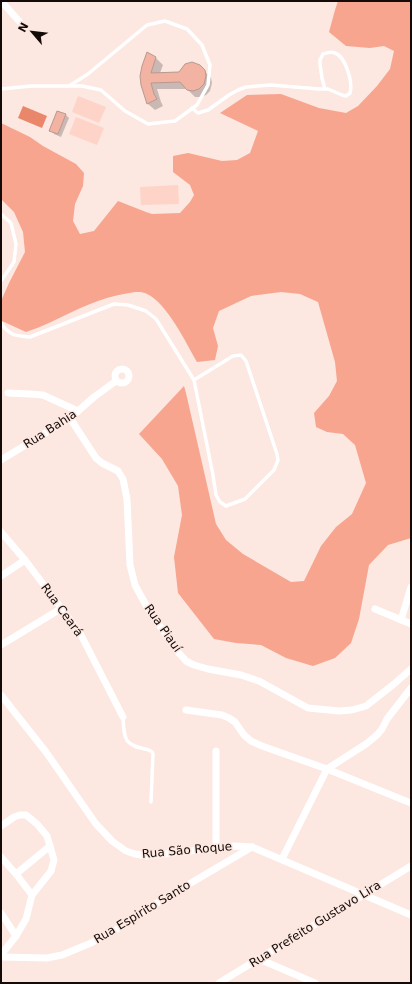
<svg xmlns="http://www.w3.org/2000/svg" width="412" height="984" font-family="'DejaVu Sans',sans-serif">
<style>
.green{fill:#fed4c8}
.forest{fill:#f7a58e}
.water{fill:#ea876b}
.shadow{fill:#0003}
.building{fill:#f2b3a2;stroke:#b99990}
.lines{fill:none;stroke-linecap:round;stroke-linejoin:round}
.service{stroke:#fff;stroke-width:3.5}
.minor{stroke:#fff;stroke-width:7}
.labels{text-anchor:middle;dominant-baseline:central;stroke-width:3;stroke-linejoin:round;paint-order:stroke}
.street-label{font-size:12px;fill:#140a07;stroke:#fce7e1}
</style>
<rect width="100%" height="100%" fill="#fce7e1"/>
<g class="green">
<polygon points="78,96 106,107 99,123 72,112"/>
<polygon points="76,117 104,128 97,145 69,134"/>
<polygon points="178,185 179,204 141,205 140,187"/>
</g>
<path class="forest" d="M 338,1 L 411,1 L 411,538 L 388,545 L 369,565 L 359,619 L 351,643 L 335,658 L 313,666 L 286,658 L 261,645 L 236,643 L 214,639 L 178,593 L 174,557 L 182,515 L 178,486 L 162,459 L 139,434 L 184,386 L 186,393 L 216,524 L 226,540 L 243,554 L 291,582 L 304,581 L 321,546 L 336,527 L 352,514 L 366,483 L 355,445 L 343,434 L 327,432 L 316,427 L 314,413 L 329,396 L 337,381 L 335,362 L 318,302 L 300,294 L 281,292 L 251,296 L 219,311 L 213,328 L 218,346 L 215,360 L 197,362 C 186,343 167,303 147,294 C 142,291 134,292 129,293 C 101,297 76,310 51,322 C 43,326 34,329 26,332 L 2,321 L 1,301 L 9,283 L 25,252 L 23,232 L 14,212 L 1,199 L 1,123 L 30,137 L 43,146 L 76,164 L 84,173 L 83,186 L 75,204 L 73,221 L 80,234 L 94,231 L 118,201 L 146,212 L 152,214 L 180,213 L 190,202 L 194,195 L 190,185 L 173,172 L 173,156 L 188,153 L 222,161 L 237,160 L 250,153 L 258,131 L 220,113 L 247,95 L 281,94 L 319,108 L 346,113 L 358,106 L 377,86 L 390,69 L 394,51 L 384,46 L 370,48 L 346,46 L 329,32 L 335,10 Z"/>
<polygon class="water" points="23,106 47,116 42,128 18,118"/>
<g class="shadow">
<polygon points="156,58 163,65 160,73 179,73 200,66 211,78 212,83 210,91 206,95 201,97 195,97 187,89 157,89 161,102 163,106 155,110 148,104 142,85"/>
<polygon points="58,112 66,115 69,118 61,137 54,134 51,130"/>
</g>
<g class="building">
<polygon points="147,52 156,57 151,73 179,72 185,64 192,62 200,65 205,70 206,76 204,84 199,89 193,91 187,90 180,82 151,83 154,94 157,99 147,104 141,85 140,76 142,66"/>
<polygon points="57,111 66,114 58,134 49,131"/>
</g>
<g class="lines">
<g class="service">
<polyline points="1,89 31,86 82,86 101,90 125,111 148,124 175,121 197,105 208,85 210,65 202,45 187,29 165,21 147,25 88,74 69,86"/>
<path d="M 192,108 L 198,113 L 208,110 L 229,95 L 238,90 L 246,87 L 271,85 L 319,89 L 328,89 L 342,95 L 346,96 L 350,93 C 353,83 346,57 335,53 C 331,51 327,53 323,54 L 320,60 L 320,64 L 322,78 L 325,89"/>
<polyline points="1,214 11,223 16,244 14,262 1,281"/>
<path d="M 1,323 C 9,335 15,336 30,337 L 114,304 L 128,305 L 146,311 L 156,319 L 194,380 L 213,475 L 216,495 L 220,502 L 226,506 L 245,499 L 274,470 L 278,460 L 277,454 L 246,361 L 241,355 L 233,356 L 194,380"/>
<path d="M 123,717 C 124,742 125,745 149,750 L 152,752 L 153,754 L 151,802"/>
</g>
<g class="minor">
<polyline points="1,1 19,21"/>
<circle cx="122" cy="376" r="7"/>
<polyline points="8,393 30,394 43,395 78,411"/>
<polyline points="70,418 96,458 102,463 118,471 123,479 127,499 130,565 135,585 148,609 178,652 186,661 194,665 208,669 241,675 259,681 308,708 339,711 352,710 366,706 394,684 411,669"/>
<polyline points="1,460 70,418 94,397 116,381"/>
<polyline points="1,532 25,560 80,633 123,717"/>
<polyline points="1,576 25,560"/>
<polyline points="375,609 411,624"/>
<polyline points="401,620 411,587"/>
<polyline points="1,645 62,608"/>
<polyline points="1,695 46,752 96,824 112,841 126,851 135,854 146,856 234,846 252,847 411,915"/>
<polyline points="186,710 222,715 229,718 235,722 244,735 251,741 262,746 327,769 411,803"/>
<polyline points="1,826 14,817 20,815 26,815 37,824 47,836 54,860 51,871 32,895 26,919 16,936 1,955"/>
<polyline points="216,847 216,751"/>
<polyline points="1,857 16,874 32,895"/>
<polyline points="282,859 327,769 366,744 377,735 382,729 387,719 411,688"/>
<polyline points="16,874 50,846"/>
<polyline points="1,913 16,936"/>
<polyline points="1,957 47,958 62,955 91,943 117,929 157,903 252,847"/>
<polyline points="259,959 315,983"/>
<polyline points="219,983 411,866"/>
</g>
</g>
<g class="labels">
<g class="street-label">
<text transform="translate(50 429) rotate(-33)">Rua Bahia</text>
<text transform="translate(62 610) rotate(54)">Rua Ceará</text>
<text transform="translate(163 628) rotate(55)">Rua Piauí</text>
<text transform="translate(187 850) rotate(-5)">Rua São Roque</text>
<text transform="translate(142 912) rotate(-31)">Rua Espirito Santo</text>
<text transform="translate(315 924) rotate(-32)">Rua Prefeito Gustavo Lira</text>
</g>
</g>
<rect width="412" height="984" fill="none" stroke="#140a07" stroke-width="4"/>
<g transform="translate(32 32) rotate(298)" stroke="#fce7e1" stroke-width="3" paint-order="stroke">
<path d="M0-3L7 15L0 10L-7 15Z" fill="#140a07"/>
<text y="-6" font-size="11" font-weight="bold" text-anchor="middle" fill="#140a07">N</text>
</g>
</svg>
